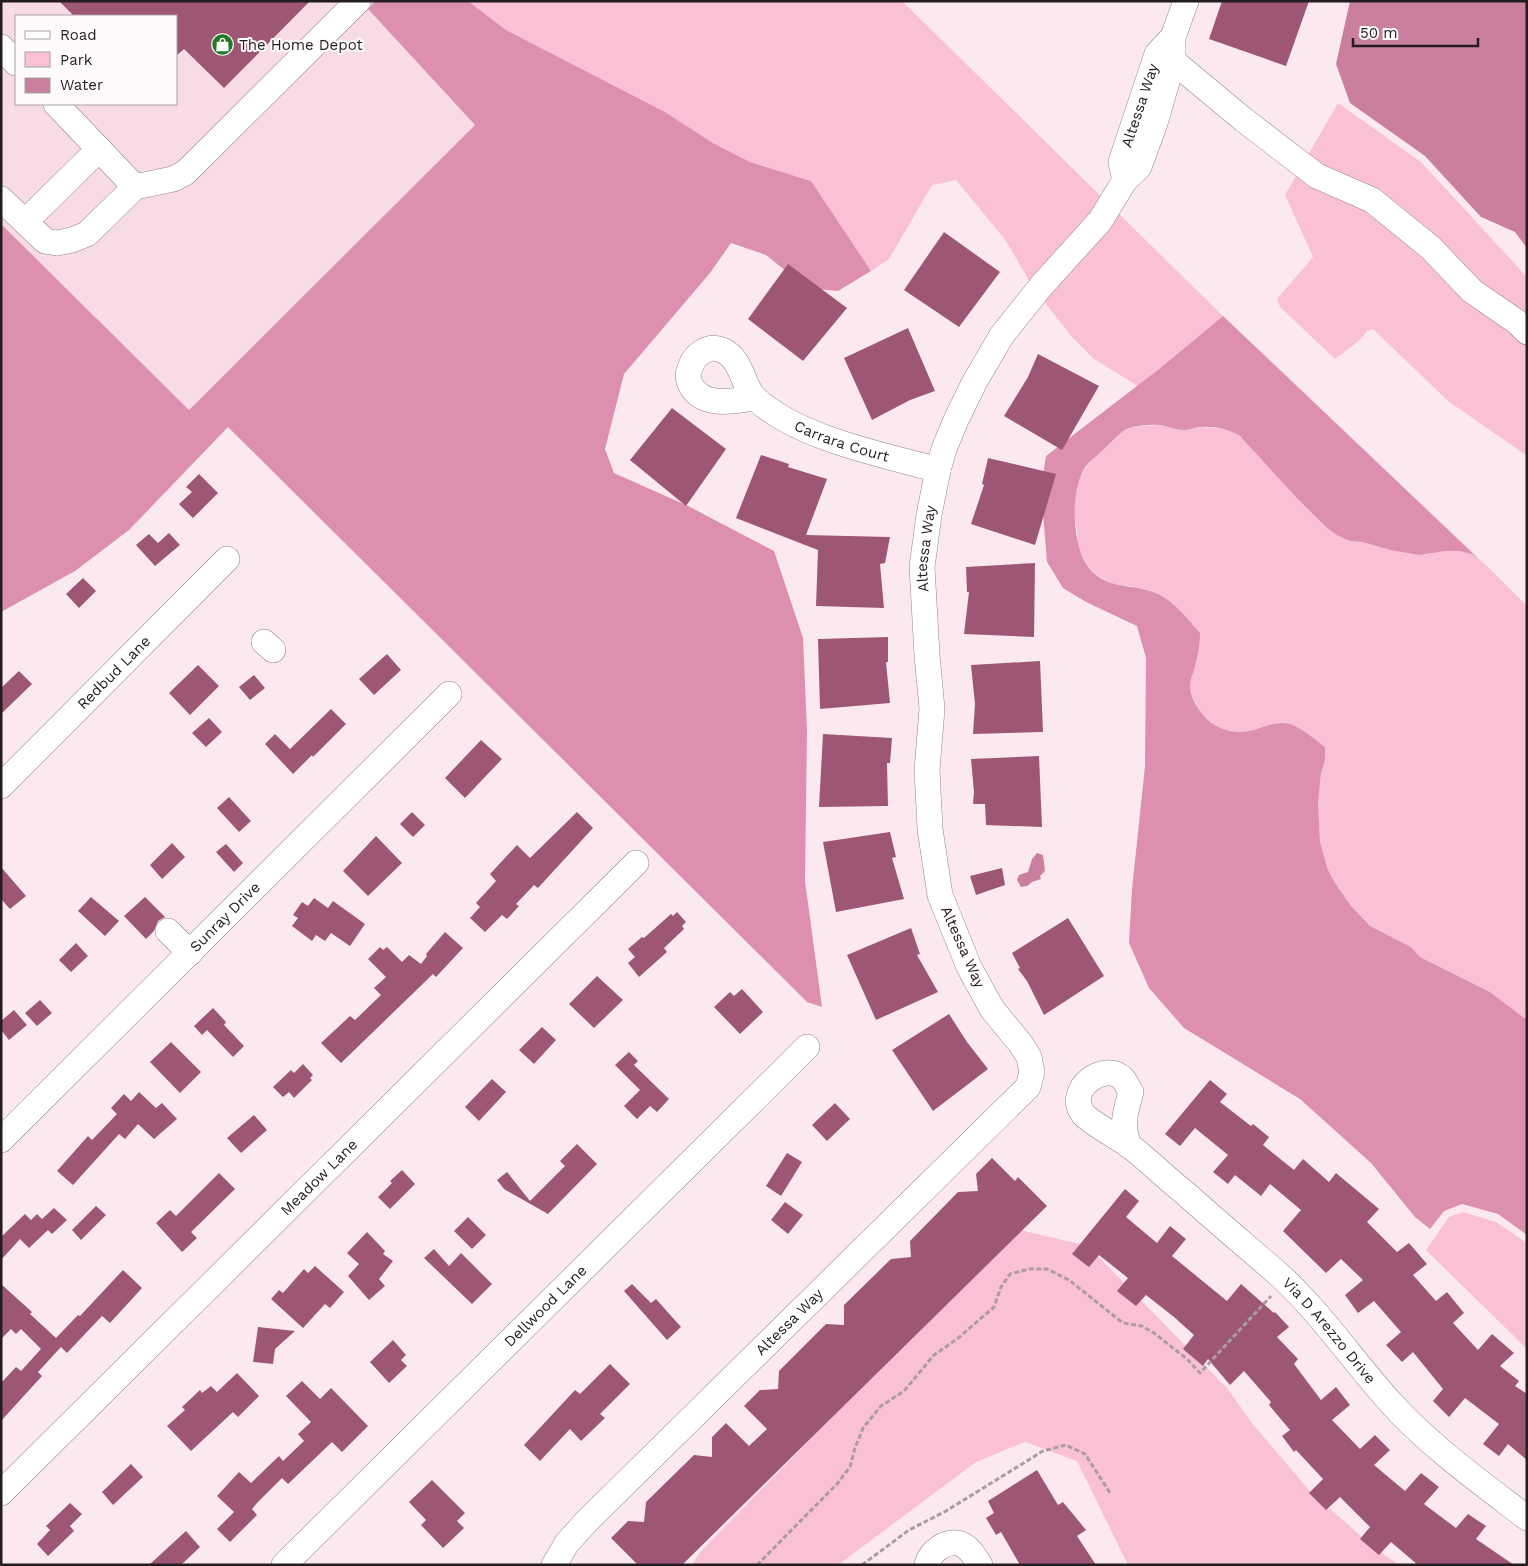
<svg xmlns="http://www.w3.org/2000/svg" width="1528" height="1566" font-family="'Work Sans',sans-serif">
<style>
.built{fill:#f7dbe5;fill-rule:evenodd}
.green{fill:#f9c0d6}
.forest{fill:#dc8faf}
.water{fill:#ca7f9e}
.building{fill:#9d5775}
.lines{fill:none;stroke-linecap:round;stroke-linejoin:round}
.minor-casing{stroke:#96848b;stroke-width:26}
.path{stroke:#ab9ca2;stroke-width:3;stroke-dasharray:5 2.5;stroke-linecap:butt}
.minor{stroke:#fff;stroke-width:25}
.labels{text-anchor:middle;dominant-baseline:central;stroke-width:4;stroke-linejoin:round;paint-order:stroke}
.poi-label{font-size:15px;fill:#241d20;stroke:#fffbfc;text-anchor:start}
.street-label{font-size:15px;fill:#241d20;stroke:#fffbfc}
</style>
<rect width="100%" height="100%" fill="#fce9f0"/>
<path class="built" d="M 1,1 L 375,1 L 368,9 L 475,125 L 189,410 L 1,224 ZM 16,16 L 176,16 L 176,104 L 16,104 Z"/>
<g class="green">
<polygon points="468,1 902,1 1223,316 1138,386 1094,359 1073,338 1034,289 1006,241 956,180 932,185 889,259 871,271 811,181 750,162 713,143 665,112 506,30"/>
<polygon points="1338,103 1421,162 1527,277 1527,456 1448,401 1373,329 1367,331 1360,340 1335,359 1280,307 1277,299 1313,257 1285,195"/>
<path d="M 1158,425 L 1186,430 L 1199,427 L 1227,429 L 1240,436 L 1326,527 L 1350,541 L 1363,542 L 1419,555 L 1446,551 L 1459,551 L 1472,554 L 1484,563 L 1527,606 L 1527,1020 L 1490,992 L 1420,957 L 1411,947 L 1370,926 L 1351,906 L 1335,883 L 1328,870 L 1320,842 L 1318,803 L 1321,773 L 1325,760 L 1325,747 L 1302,731 L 1263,727 L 1248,732 L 1220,730 L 1199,711 L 1193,698 L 1190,685 L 1132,586 C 1107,586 1089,574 1080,550 C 1077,544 1078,537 1077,531 C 1073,514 1073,494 1080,478 C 1086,464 1114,435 1128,429 C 1136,425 1149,426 1158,425 Z"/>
<polygon points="1463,1212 1496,1222 1527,1243 1527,1349 1426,1250 1449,1217"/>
<polygon points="1016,1229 1088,1246 1227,1388 1252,1423 1308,1489 1372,1546 1399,1565 1128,1565 1077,1461 1025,1442 976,1462 838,1565 692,1565 700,1552"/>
</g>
<g class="forest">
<polygon points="375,1 468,1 506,30 665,112 713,143 750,162 811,181 871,271 838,291 807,288 766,255 731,243 710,273 624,374 605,449 614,473 688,506 774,551 803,638 807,731 805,881 822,1007 807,1002 228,427 129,530 75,571 1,612 1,224 189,410 475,125 368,9"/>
<path d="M 1223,316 L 1480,560 L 1472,554 L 1459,551 L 1446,551 L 1419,555 L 1391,550 L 1363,542 L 1350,541 L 1337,535 L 1326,527 L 1296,497 L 1240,436 C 1228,429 1215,426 1200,427 C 1195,427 1190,430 1185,430 C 1176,430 1168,426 1159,425 C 1153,424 1134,426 1129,428 C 1120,432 1112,441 1105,448 C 1099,454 1091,460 1086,466 C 1070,489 1072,538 1085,562 C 1103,592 1131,582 1158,594 C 1175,602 1188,620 1200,633 C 1200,646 1197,658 1194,670 C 1192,675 1190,681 1190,685 C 1190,696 1197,709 1204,716 C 1216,729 1231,734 1249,731 C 1262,729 1275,720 1290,724 C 1302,728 1314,739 1325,747 L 1325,760 L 1321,773 L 1318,803 L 1320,842 L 1328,870 L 1335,883 L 1351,906 L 1370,926 L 1411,947 L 1420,957 L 1490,992 L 1527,1020 L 1527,1235 L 1498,1214 L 1462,1204 L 1444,1211 L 1430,1229 L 1415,1217 L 1371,1163 L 1300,1099 L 1184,1028 L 1149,988 L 1129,943 L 1132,889 L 1145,766 L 1146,658 L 1137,626 L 1086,602 L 1063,588 L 1047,562 L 1041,489 L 1046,456 L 1159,369 Z"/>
</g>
<g class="water">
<polygon points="1350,1 1527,1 1527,248 1515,232 1481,217 1425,156 1350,103 1336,64"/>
<polygon points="1037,853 1043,855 1045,871 1040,876 1041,879 1032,882 1027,886 1021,887 1017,880 1019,875 1028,872 1032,859"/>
</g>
<g class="building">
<polygon points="59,1 310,1 224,88 184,49 176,56 176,16 74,16"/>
<polygon points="1222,1 1309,1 1286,66 1209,39"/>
<polygon points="944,232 1000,272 959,327 904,290"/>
<polygon points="788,264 847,308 803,361 748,319"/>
<polygon points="908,328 935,391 910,400 872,420 844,358"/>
<polygon points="1038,354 1099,386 1062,450 1004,416 1028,377"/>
<polygon points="672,408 726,449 686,506 630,460"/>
<polygon points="761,455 789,464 788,467 827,479 806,535 890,537 885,563 880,564 884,608 816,606 818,550 736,518"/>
<polygon points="988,458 1056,474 1035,545 971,524 984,485 982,484"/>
<polygon points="199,474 218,493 193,518 179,504 192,492 186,487"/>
<polygon points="169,533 180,545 155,566 136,545 149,534 158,543"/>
<polygon points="1035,563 1034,637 964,634 969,592 967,592 966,567"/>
<polygon points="83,578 96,591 79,608 66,594"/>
<polygon points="888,637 888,662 886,662 890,703 820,709 818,639"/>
<polygon points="387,654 401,670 374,695 359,679"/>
<polygon points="1040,661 1043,732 973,734 975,704 971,665"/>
<polygon points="198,665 219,686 190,715 169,693"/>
<polygon points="19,671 32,684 1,714 1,688"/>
<polygon points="254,675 265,688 250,700 239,687"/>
<polygon points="331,709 346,724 313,757 312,755 293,774 265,744 275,734 290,749"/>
<polygon points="209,718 222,732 206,747 192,733"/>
<polygon points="823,734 892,738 890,763 887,763 888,806 819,807"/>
<polygon points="481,740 502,759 465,798 445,778"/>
<polygon points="1039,756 1042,827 986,825 985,804 973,804 974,792 971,759"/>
<polygon points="229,797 251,821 239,832 217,808"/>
<polygon points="412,812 425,825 413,837 400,824"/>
<polygon points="577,812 593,828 538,888 534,885 516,904 519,906 507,919 502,915 485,932 470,918 480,907 476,903 496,881 490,874 517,845 530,858"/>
<polygon points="890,832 896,857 892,858 904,899 836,912 823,842"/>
<polygon points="376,836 402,863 368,896 343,871"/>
<polygon points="172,843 185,857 162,879 150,865"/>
<polygon points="226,844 243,863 234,872 216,852"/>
<polygon points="1,867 26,896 10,909 1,899"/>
<polygon points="1002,868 1005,885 976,895 970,876"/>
<polygon points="91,897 119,921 105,936 78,911"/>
<polygon points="145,897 165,917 158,921 154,931 146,939 124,916"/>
<polygon points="314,898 328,908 333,901 365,924 350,946 331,933 325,941 316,935 312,941 292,926 298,918 293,915 302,902 308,906"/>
<polygon points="677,912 686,922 682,926 684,929 664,948 667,952 639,977 628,963 635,957 628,949 642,937 644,938 671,914 673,916"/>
<polygon points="1068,918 1104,976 1044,1015 1027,981 1018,969 1020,968 1012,953"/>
<polygon points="911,928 920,954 917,955 938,992 876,1020 847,955"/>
<polygon points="445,932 463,948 436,977 433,974 341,1063 321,1043 350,1016 355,1020 381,995 374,988 386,977 368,959 380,947 383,950 387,947 402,962 409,955 421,964 427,956 426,954"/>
<polygon points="76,943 88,956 71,972 59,960"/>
<polygon points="597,976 623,1000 594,1028 569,1004"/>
<polygon points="742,989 763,1012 740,1034 714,1007 730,992 734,996"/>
<polygon points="40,1000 52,1013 37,1026 25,1013"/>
<polygon points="213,1008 226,1022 224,1025 244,1046 233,1057 207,1030 202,1035 194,1026"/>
<polygon points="14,1010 27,1025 9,1040 1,1030 1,1021"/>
<polygon points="949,1014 967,1042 988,1069 933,1111 892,1050"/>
<polygon points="542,1027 556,1040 534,1064 519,1050"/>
<polygon points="171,1042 201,1072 180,1093 150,1062"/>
<polygon points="629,1052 638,1061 634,1065 669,1099 657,1112 650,1106 637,1119 624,1106 640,1090 615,1065"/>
<polygon points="303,1064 313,1075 310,1078 312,1080 294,1098 289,1092 283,1097 273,1087 291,1070 294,1073"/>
<polygon points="492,1079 506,1092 479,1121 465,1107"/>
<polygon points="1210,1080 1227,1094 1220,1102 1251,1126 1253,1124 1269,1137 1263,1145 1294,1170 1303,1159 1329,1182 1336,1173 1379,1209 1367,1222 1397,1252 1409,1243 1427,1264 1413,1275 1436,1301 1447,1292 1464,1313 1453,1323 1478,1350 1492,1334 1514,1353 1500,1366 1519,1381 1515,1386 1527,1394 1527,1460 1508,1444 1499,1456 1483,1444 1499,1424 1465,1398 1449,1417 1433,1401 1443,1389 1413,1352 1402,1362 1386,1345 1401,1332 1374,1301 1358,1313 1345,1295 1363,1280 1341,1259 1326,1273 1283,1231 1301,1210 1270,1184 1261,1196 1235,1175 1228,1184 1213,1172 1228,1155 1195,1128 1180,1146 1165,1134"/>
<polygon points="139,1092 156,1108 162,1103 177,1119 154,1139 138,1124 125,1139 119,1134 73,1185 57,1171 88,1136 92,1140 117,1114 111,1108 124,1094 131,1101"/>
<polygon points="835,1103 850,1119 827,1141 812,1125"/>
<polygon points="254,1115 267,1130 241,1153 227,1138"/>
<polygon points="577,1144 597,1164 548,1214 504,1189 497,1180 507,1172 530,1201 565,1166 560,1161"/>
<polygon points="787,1153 802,1162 781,1196 766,1186"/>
<polygon points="992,1158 1015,1181 1018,1177 1047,1206 682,1565 638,1565 611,1538 628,1521 644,1522 646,1502 694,1455 712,1457 712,1437 726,1423 749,1446 767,1429 744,1406 760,1390 778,1389 779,1371 826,1324 844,1325 844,1305 891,1259 911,1257 910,1241 958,1192 978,1191 976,1174"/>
<polygon points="402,1170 415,1184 390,1209 378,1197 392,1183 390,1181"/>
<polygon points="219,1173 235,1189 191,1232 197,1238 182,1252 156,1223 170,1210 176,1216"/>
<polygon points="1125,1189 1139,1201 1126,1217 1157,1243 1170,1226 1186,1239 1172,1256 1227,1301 1241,1284 1274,1313 1275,1312 1289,1327 1277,1337 1298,1359 1294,1364 1321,1400 1336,1387 1350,1405 1332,1420 1360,1449 1375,1435 1390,1450 1374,1465 1405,1491 1421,1473 1439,1487 1424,1504 1456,1528 1468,1514 1486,1526 1476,1539 1514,1565 1418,1565 1391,1542 1379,1555 1360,1539 1370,1527 1340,1497 1326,1510 1309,1493 1323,1479 1296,1450 1294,1452 1282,1436 1290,1430 1269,1405 1271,1402 1244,1371 1230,1385 1208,1359 1203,1366 1183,1349 1194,1335 1174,1317 1146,1295 1136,1306 1117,1291 1128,1278 1099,1255 1089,1267 1072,1254"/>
<polygon points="785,1202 803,1215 788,1234 771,1220"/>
<polygon points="96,1206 106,1215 81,1240 72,1230"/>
<polygon points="54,1208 67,1220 52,1234 48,1230 29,1248 20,1239 1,1260 1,1237 25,1214 31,1220 37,1214 42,1219"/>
<polygon points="468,1217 486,1235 472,1249 454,1231"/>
<polygon points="367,1232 385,1251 383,1254 393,1261 379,1279 385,1286 369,1300 348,1276 359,1264 347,1253"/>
<polygon points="434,1249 449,1266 461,1253 492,1284 472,1304 424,1258"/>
<polygon points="315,1266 344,1292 330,1308 325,1304 303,1328 271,1299 279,1290 283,1293 304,1269 308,1273"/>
<polygon points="123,1270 142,1288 110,1323 102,1316 67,1353 61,1347 38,1372 42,1376 1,1421 1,1383 16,1367 21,1371 41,1349 21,1329 16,1334 11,1329 1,1339 1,1284 32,1312 30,1314 56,1338 78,1315 80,1316"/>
<polygon points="632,1284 651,1303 656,1299 681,1327 667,1340 624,1291"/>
<polygon points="258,1327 295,1331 275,1349 273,1364 253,1362"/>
<polygon points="393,1340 406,1355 401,1360 407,1366 389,1383 370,1362"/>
<polygon points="610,1364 630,1384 600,1414 605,1418 581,1441 570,1429 540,1461 524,1445 575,1390 580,1394"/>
<polygon points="237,1373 259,1396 238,1417 233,1412 191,1451 167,1426 185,1410 182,1407 200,1390 202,1393 211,1386 217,1392"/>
<polygon points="302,1381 320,1399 331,1388 368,1426 342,1452 332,1442 288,1484 282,1478 257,1503 252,1509 257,1515 230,1542 217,1529 234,1512 217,1496 239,1472 251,1483 279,1456 283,1461 304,1441 298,1434 311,1422 286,1396"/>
<polygon points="131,1464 143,1477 113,1505 102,1492"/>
<polygon points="1037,1470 1058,1505 1063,1502 1086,1530 1077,1536 1096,1565 1020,1565 1001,1532 996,1535 986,1518 994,1513 988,1501"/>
<polygon points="432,1480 465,1513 457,1521 464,1528 443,1548 421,1525 426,1520 409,1502"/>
<polygon points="70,1503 82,1514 70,1526 74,1531 48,1556 37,1544 50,1530 46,1526"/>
<polygon points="186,1531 200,1547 181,1565 149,1565"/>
</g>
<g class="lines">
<defs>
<g id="minor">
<polyline points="1,47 16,63"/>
<polyline points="1173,61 1244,120 1317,176 1372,200 1431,248 1472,291 1517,322 1527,332"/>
<polyline points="56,104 135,187"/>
<path id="s1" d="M 1125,180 L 1121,162 L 1157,54 L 1173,37"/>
<polyline points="1,199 45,241 57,243 72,240 87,234 135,187 173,179 185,173 358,1"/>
<polyline points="25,222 99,149"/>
<path id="s2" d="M 754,398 C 733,401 704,408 691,386 C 688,380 687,374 690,368 C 694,355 708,344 722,350 C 743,359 742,387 756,399 C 800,439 881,454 938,470"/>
<polyline points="264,642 273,650"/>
<path id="s3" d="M 1,786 L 227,559"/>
<polyline points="168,931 190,953"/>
<path id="s4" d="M 1,1140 L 449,694"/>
<path id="s5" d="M 1129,1146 C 1121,1125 1125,1113 1131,1092 C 1128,1088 1126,1082 1123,1079 C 1105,1060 1065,1089 1083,1114 C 1091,1123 1119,1138 1130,1146 C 1149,1161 1166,1178 1185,1193 C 1215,1220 1246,1246 1276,1272 C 1320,1311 1352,1360 1391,1403 C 1431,1447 1480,1482 1527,1518"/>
<path id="s6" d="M 1,1493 L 636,863"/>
<path id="s7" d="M 284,1565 L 807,1047"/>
<path id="s8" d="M 554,1565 L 567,1543 L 586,1522 L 1028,1087 L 1032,1072 L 1029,1057 L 1020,1043 L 992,1009 L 969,967 L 940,895 L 930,829 L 927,770 L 932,709 L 927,655 L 922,567 L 929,515 L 938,470 L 944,449 L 956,420 L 974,383 L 1002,335 L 1042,285 L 1100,221 L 1125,180 L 1139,167 L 1155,123 L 1173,61 L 1173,37 L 1186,1"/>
<path d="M 927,1565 C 930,1551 947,1539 961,1544 C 969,1547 975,1557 980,1565"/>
</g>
</defs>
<use href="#minor" class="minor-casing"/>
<g class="path">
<polyline points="757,1565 837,1484 850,1467 855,1448 863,1428 881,1406 904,1391 934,1355 957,1339 994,1307 1001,1287 1010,1274 1029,1269 1047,1269 1069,1280 1123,1323 1142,1326 1154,1333 1187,1359 1200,1373 1271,1296"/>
<polyline points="862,1565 909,1530 946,1511 1043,1451 1066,1445 1085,1454 1110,1493"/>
</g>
<use href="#minor" class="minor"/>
</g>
<defs>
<symbol id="shop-disc" viewBox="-11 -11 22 22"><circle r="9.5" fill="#227825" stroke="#fffbfc"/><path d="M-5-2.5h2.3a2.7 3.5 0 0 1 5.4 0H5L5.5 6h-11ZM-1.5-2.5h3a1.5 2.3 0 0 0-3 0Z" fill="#fff"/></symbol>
</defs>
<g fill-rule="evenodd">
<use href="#shop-disc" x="210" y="32" width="25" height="25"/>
</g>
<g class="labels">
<g class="poi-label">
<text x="239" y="45">The Home Depot</text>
</g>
<g class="street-label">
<text stroke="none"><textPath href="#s1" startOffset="78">Altessa Way</textPath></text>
<text stroke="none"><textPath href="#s2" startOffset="286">Carrara Court</textPath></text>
<text stroke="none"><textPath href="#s8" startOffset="1239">Altessa Way</textPath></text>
<text stroke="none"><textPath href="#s3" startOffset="160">Redbud Lane</textPath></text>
<text stroke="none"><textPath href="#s4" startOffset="316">Sunray Drive</textPath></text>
<text transform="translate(963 947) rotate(66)">Altessa Way</text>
<text stroke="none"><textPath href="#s6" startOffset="448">Meadow Lane</textPath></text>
<text stroke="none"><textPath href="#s7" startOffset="368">Dellwood Lane</textPath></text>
<text stroke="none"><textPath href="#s8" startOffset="339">Altessa Way</textPath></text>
<text stroke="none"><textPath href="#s5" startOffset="475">Via D Arezzo Drive</textPath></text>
</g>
</g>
<rect width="1528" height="1566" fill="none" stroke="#241d20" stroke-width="5"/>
<rect x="15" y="15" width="162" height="90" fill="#fffbfc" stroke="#a7a2a4"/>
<rect x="25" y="31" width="25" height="8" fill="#ffffff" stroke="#a7a2a4"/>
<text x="60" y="40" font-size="15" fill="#241d20">Road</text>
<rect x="25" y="52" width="25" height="15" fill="#f9c0d6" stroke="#a7a2a4"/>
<text x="60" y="65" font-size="15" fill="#241d20">Park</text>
<rect x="25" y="78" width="25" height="15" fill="#ca7f9e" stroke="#a7a2a4"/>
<text x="60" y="90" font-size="15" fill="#241d20">Water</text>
<path d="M1353 38v8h125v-8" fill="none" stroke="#241d20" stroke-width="2.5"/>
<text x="1360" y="38" font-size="15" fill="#241d20" stroke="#fffbfc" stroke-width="4" paint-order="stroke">50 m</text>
</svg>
